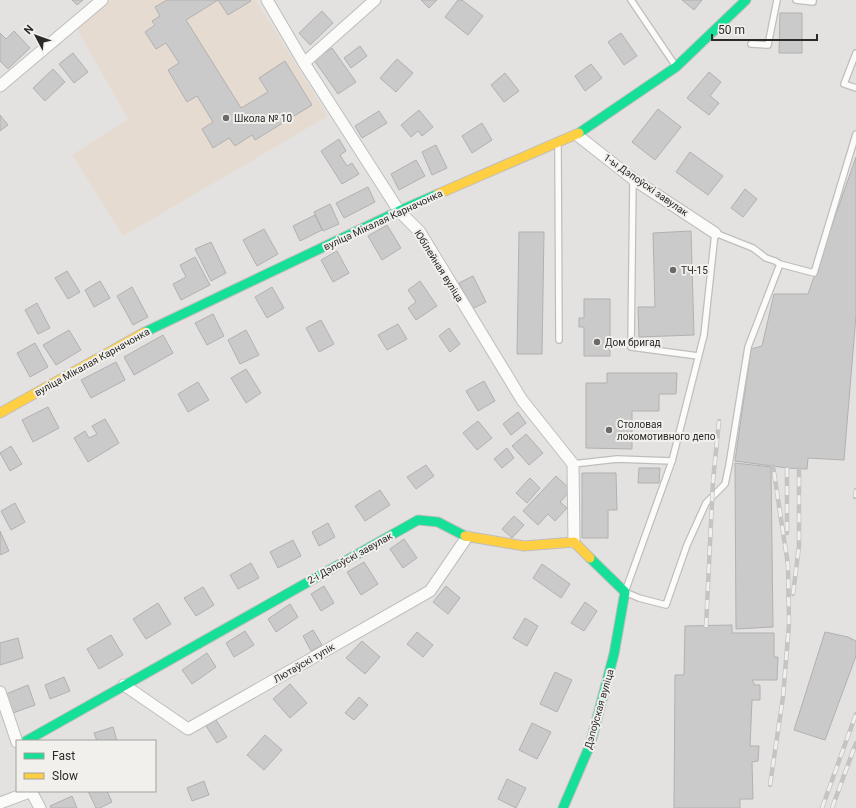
<svg xmlns="http://www.w3.org/2000/svg" width="856" height="808" font-family="Roboto,sans-serif">
<style>
.education{fill:#e5dbd1}
.building{fill:#cbcaca;stroke:#b2b0b0}
.lines{fill:none;stroke-linecap:round;stroke-linejoin:round}
.lane-casing{stroke:#bfbebd;stroke-width:8}
.street-casing{stroke:#bfbebd;stroke-width:13}
.fast-casing{stroke:#bfbebd;stroke-width:11}
.slow-casing{stroke:#bfbebd;stroke-width:11}
.lane{stroke:#fbfbfa;stroke-width:5.5}
.street{stroke:#fbfbfa;stroke-width:11}
.fast{stroke:#16e098;stroke-width:9}
.slow{stroke:#ffcf43;stroke-width:9}
.rail-casing{stroke:#c5c4c4;stroke-width:4.5}
.rail{stroke:#f1f0ec;stroke-width:3;stroke-dasharray:9;stroke-linecap:butt}
.poi-dot{fill:#6b6a69;stroke:#f1f0ec;stroke-width:1.5}
.labels{text-anchor:middle;dominant-baseline:central;stroke-width:4;stroke-linejoin:round;paint-order:stroke}
.poi-label{font-size:10px;fill:#2b2a29;stroke:#f1f0ec;text-anchor:start}
.street-label{font-size:10px;fill:#2b2a29;stroke:#f1f0ec}
</style>
<rect width="100%" height="100%" fill="#e3e2e0"/>
<polygon class="education" points="111,0 256,0 328,116 123,236 72,155 128,119 77,29"/>
<g class="building">
<polygon points="72,0 83,0 77,5"/>
<polygon points="167,0 218,0 186,20 241,108 268,92 259,78 285,61 312,105 255,140 252,135 235,146 229,138 213,148 202,129 213,122 197,96 187,102 168,70 179,63 166,43 156,49 145,32 155,25 152,21 160,16 155,7"/>
<polygon points="218,0 250,0 251,1 228,15"/>
<polygon points="421,0 437,0 429,8"/>
<polygon points="458,0 462,0 483,16 468,35 445,17"/>
<polygon points="682,0 702,0 694,10"/>
<polygon points="322,11 333,23 310,45 299,33"/>
<polygon points="780,13 802,13 802,53 779,53"/>
<polygon points="14,31 30,48 8,69 0,61 0,33 6,39"/>
<polygon points="621,33 637,56 624,65 608,42"/>
<polygon points="360,46 367,56 351,68 344,58"/>
<polygon points="332,48 356,82 338,94 314,60"/>
<polygon points="73,53 88,72 74,83 59,64"/>
<polygon points="397,59 413,73 396,92 380,78"/>
<polygon points="591,64 602,78 585,91 575,76"/>
<polygon points="53,69 65,82 45,101 33,88"/>
<polygon points="709,72 721,82 710,96 719,103 709,115 687,98"/>
<polygon points="505,73 519,91 504,102 491,85"/>
<polygon points="658,109 681,127 655,160 632,142"/>
<polygon points="419,110 433,127 422,136 418,131 411,137 401,125"/>
<polygon points="379,111 387,123 362,138 355,126"/>
<polygon points="0,115 8,125 0,131"/>
<polygon points="482,123 492,140 472,153 462,136"/>
<polygon points="339,139 346,151 340,155 347,166 352,163 359,174 342,184 321,151"/>
<polygon points="436,145 447,168 432,175 422,152"/>
<polygon points="690,152 723,176 708,195 676,172"/>
<polygon points="856,157 856,315 844,460 808,458 807,469 787,468 735,461 751,349 762,346 774,294 808,294"/>
<polygon points="416,160 425,176 399,190 391,174"/>
<polygon points="368,187 375,202 344,218 336,203"/>
<polygon points="745,189 757,199 743,217 731,208"/>
<polygon points="330,204 339,224 323,231 314,212"/>
<polygon points="315,215 322,230 300,241 293,226"/>
<polygon points="387,225 401,248 382,260 368,236"/>
<polygon points="264,229 278,254 257,266 243,240"/>
<polygon points="691,231 694,335 639,337 638,307 655,307 653,233"/>
<polygon points="519,232 544,232 542,354 517,354"/>
<polygon points="211,242 226,273 211,281 195,249"/>
<polygon points="337,251 349,273 333,282 321,260"/>
<polygon points="195,257 210,285 181,300 173,284 186,277 180,265"/>
<polygon points="67,271 80,292 68,299 55,278"/>
<polygon points="473,276 486,302 472,309 459,283"/>
<polygon points="100,281 110,298 94,307 85,290"/>
<polygon points="420,281 437,306 416,320 408,308 416,302 408,290"/>
<polygon points="132,287 148,317 133,325 117,296"/>
<polygon points="272,287 284,308 267,318 255,297"/>
<polygon points="584,299 610,299 610,356 584,356 584,327 579,327 579,318 584,318"/>
<polygon points="37,303 50,328 38,334 25,310"/>
<polygon points="213,314 224,336 207,345 195,323"/>
<polygon points="321,320 334,344 319,352 306,328"/>
<polygon points="398,324 407,339 387,350 378,335"/>
<polygon points="449,328 460,344 450,352 439,336"/>
<polygon points="69,330 81,350 56,365 43,345"/>
<polygon points="246,330 259,355 240,364 228,340"/>
<polygon points="163,335 173,353 134,375 124,357"/>
<polygon points="35,343 48,367 30,377 17,353"/>
<polygon points="116,362 125,380 91,398 81,380"/>
<polygon points="246,369 261,393 246,403 231,378"/>
<polygon points="607,373 677,373 676,394 659,394 659,411 632,411 632,449 586,448 586,383 607,383"/>
<polygon points="484,381 495,401 478,411 466,391"/>
<polygon points="198,382 209,400 188,412 178,394"/>
<polygon points="48,407 59,428 33,442 22,420"/>
<polygon points="518,412 526,423 511,435 503,424"/>
<polygon points="105,419 119,443 88,462 74,438 85,431 89,438 97,434 92,426"/>
<polygon points="478,421 492,438 477,450 463,433"/>
<polygon points="526,434 543,453 529,465 512,446"/>
<polygon points="11,446 22,464 10,471 0,453"/>
<polygon points="507,448 514,458 502,468 494,459"/>
<polygon points="735,463 771,467 773,627 736,629"/>
<polygon points="426,465 434,476 416,489 407,477"/>
<polygon points="639,468 660,468 659,483 638,483"/>
<polygon points="582,473 616,473 617,510 608,510 608,538 582,538"/>
<polygon points="556,476 571,490 560,502 567,508 555,521 548,514 538,525 523,511"/>
<polygon points="530,478 540,488 527,503 516,493"/>
<polygon points="380,490 390,505 365,521 355,506"/>
<polygon points="15,503 25,522 11,530 1,511"/>
<polygon points="514,516 524,525 512,538 502,529"/>
<polygon points="328,523 335,537 319,546 312,532"/>
<polygon points="0,531 9,551 0,555"/>
<polygon points="404,539 417,558 403,568 390,549"/>
<polygon points="293,540 301,556 278,568 270,552"/>
<polygon points="364,562 378,584 361,595 347,572"/>
<polygon points="251,563 259,578 238,589 230,575"/>
<polygon points="542,564 570,584 561,598 533,578"/>
<polygon points="324,586 334,603 321,611 311,594"/>
<polygon points="446,586 460,598 448,614 433,602"/>
<polygon points="203,587 214,605 196,616 184,598"/>
<polygon points="585,602 597,611 584,631 571,623"/>
<polygon points="158,603 171,624 146,639 133,619"/>
<polygon points="290,604 298,617 276,632 268,619"/>
<polygon points="525,618 538,626 527,646 513,638"/>
<polygon points="732,625 732,633 774,633 774,657 778,657 777,680 752,680 755,685 760,685 760,700 752,700 750,746 759,746 758,761 752,762 753,799 740,799 740,808 674,808 675,675 684,675 685,626"/>
<polygon points="313,630 322,645 311,651 303,636"/>
<polygon points="245,631 254,645 234,657 226,643"/>
<polygon points="417,632 433,645 423,657 407,644"/>
<polygon points="825,632 848,637 856,641 856,656 825,740 794,730"/>
<polygon points="111,635 123,655 99,669 87,649"/>
<polygon points="18,638 23,658 0,665 0,643"/>
<polygon points="362,641 380,657 365,674 346,658"/>
<polygon points="207,653 216,667 192,684 182,670"/>
<polygon points="555,672 572,680 557,712 540,704"/>
<polygon points="64,677 70,691 50,699 45,685"/>
<polygon points="290,684 307,703 290,718 273,699"/>
<polygon points="28,685 35,705 13,713 6,694"/>
<polygon points="359,697 368,705 354,720 345,713"/>
<polygon points="216,720 227,737 217,743 206,726"/>
<polygon points="532,723 551,732 537,759 519,750"/>
<polygon points="113,727 117,741 97,741 94,733"/>
<polygon points="265,735 282,750 264,770 247,755"/>
<polygon points="507,779 526,788 516,808 498,799"/>
<polygon points="204,781 209,795 192,801 187,788"/>
<polygon points="88,791 107,791 112,802 100,808 96,808"/>
<polygon points="72,796 77,808 51,808 50,806"/>
</g>
<g class="lines">
<defs>
<g id="lane">
<polyline points="631,0 675,65"/>
<polyline points="796,0 813,2 813,0"/>
<polyline points="751,44 768,45 777,0"/>
<polyline points="856,53 844,84 856,88"/>
<polyline points="558,146 559,340"/>
<polyline points="633,179 631,347 698,356"/>
<polyline points="672,461 625,592 639,598 666,605 687,545 706,503 725,484 729,465 748,347 780,264"/>
<polyline points="573,464 617,459 672,461 704,335 715,233 753,248 766,258 775,261 780,264 814,273 856,134"/>
</g>
<g id="street">
<polyline points="267,0 304,63 399,211 420,232 522,400 573,464 574,542"/>
<polyline points="304,63 375,0"/>
<polyline points="0,86 102,0"/>
<polyline points="577,135 633,179 715,233"/>
<polyline points="124,685 188,729 430,591 467,537"/>
<polyline points="0,692 17,742"/>
<polyline points="31,791 40,808"/>
<polyline points="0,803 32,791"/>
</g>
<g id="fast">
<polyline points="579,133 676,67 746,0"/>
<polyline points="145,332 399,211 438,194"/>
<polyline points="26,741 418,520 438,522 465,536"/>
<polyline points="563,808 590,745 614,654 625,592 590,558"/>
</g>
<g id="slow">
<polyline points="438,194 579,133"/>
<polyline points="0,413 145,332"/>
<polyline points="465,536 524,546 574,542 590,558"/>
</g>
</defs>
<use href="#lane" class="lane-casing"/>
<use href="#street" class="street-casing"/>
<use href="#fast" class="fast-casing"/>
<use href="#slow" class="slow-casing"/>
<use href="#lane" class="lane"/>
<use href="#street" class="street"/>
<use href="#fast" class="fast"/>
<use href="#slow" class="slow"/>
<defs>
<g id="rail">
<polyline points="787,468 787,533"/>
<polyline points="855,497 856,490"/>
<polyline points="793,594 799,546 799,469"/>
<polyline points="706,627 713,481 719,421"/>
<polyline points="770,785 783,697 789,624 788,565 773,466"/>
<polyline points="822,808 856,714"/>
<polyline points="832,808 856,743"/>
</g>
</defs>
<use href="#rail" class="rail-casing"/>
<use href="#rail" class="rail"/>
</g>
<g class="poi-dot">
<circle cx="226" cy="118" r="4"/>
<circle cx="673" cy="270" r="4"/>
<circle cx="597" cy="342" r="4"/>
<circle cx="609" cy="430" r="4"/>
</g>
<g class="labels">
<g class="poi-label">
<text x="234" y="118">Школа № 10</text>
<text x="681" y="270">ТЧ-15</text>
<text x="605" y="342">Дом бригад</text>
<text x="617" y="424">Столовая<tspan x="617" dy="12">локомотивного депо</tspan></text>
</g>
<g class="street-label">
<text transform="translate(646 185) rotate(35)">1-ы Дэпоўскі завулак</text>
<text transform="translate(383 220) rotate(-25)">вуліца Мікалая Карначонка</text>
<text transform="translate(439 266) rotate(58)">Юбілейная вуліца</text>
<text transform="translate(92 362) rotate(-29)">вуліца Мікалая Карначонка</text>
<text transform="translate(350 558) rotate(-29)">2-і Дэпоўскі завулак</text>
<text transform="translate(304 663) rotate(-30)">Лютаўскі тупік</text>
<text transform="translate(599 709) rotate(-74)">Дэпоўская вуліца</text>
</g>
</g>
<rect x="16" y="740" width="140" height="52" fill="#f1f0ec" stroke="#a2a19e"/>
<rect x="24" y="753" width="20" height="6" fill="#16e098" stroke="#a2a19e"/>
<text x="52" y="760" font-size="12" fill="#2b2a29">Fast</text>
<rect x="24" y="773" width="20" height="6" fill="#ffcf43" stroke="#a2a19e"/>
<text x="52" y="780" font-size="12" fill="#2b2a29">Slow</text>
<g transform="translate(36 36) rotate(311)" stroke="#f1f0ec" stroke-width="3" paint-order="stroke">
<path d="M0-3L7 15L0 10L-7 15Z" fill="#2b2a29"/>
<text y="-6" font-size="11" font-weight="bold" text-anchor="middle" fill="#2b2a29">N</text>
</g>
<path d="M712 34v6h105v-6" fill="none" stroke="#2b2a29" stroke-width="2"/>
<text x="718" y="34" font-size="12" fill="#2b2a29" stroke="#f1f0ec" stroke-width="3" paint-order="stroke">50 m</text>
</svg>
